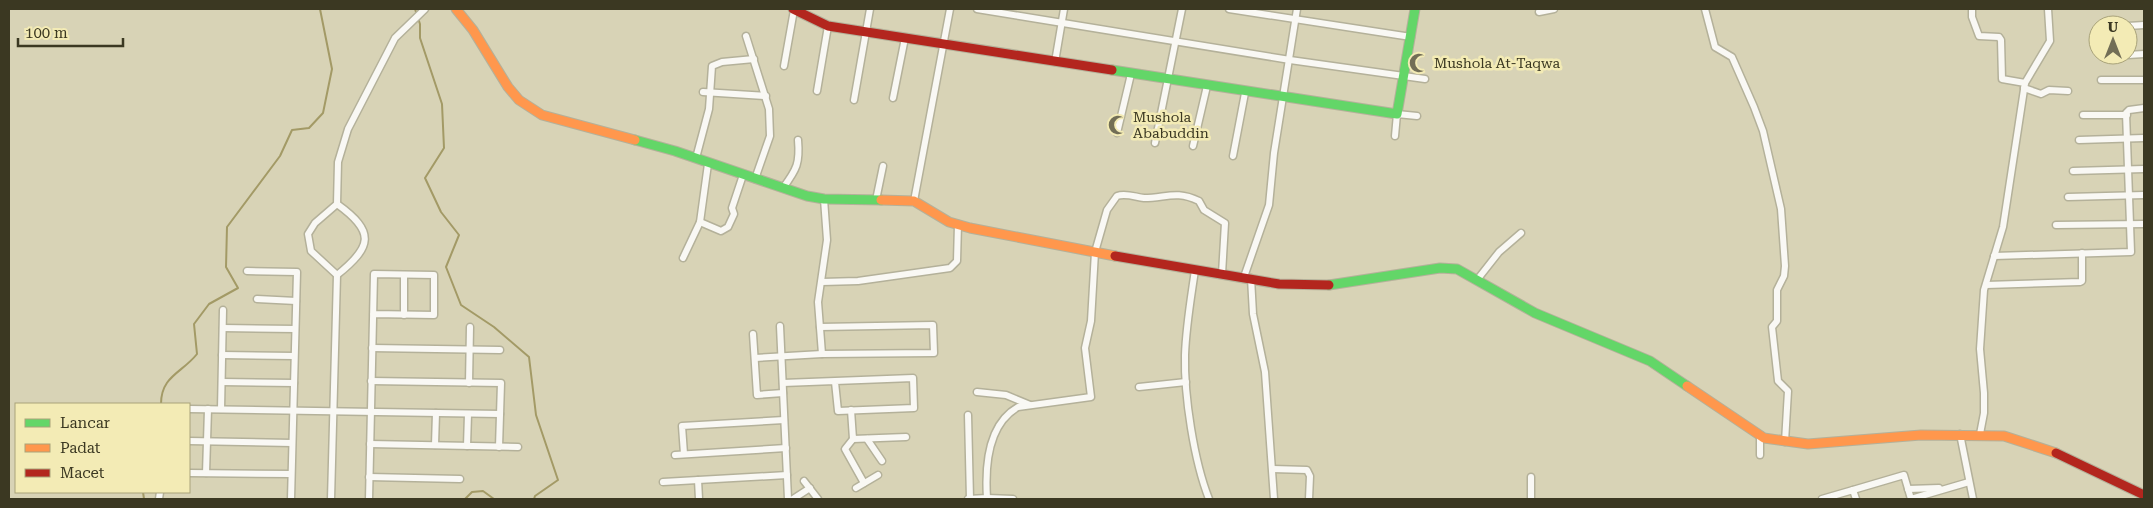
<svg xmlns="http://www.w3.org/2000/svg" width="2153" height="508" font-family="'Roboto Serif',serif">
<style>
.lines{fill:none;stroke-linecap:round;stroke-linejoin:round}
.stream{stroke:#a39a66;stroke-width:2}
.street-casing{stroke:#b4b19a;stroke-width:9}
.fast-casing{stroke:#b4b19a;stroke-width:11}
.slow-casing{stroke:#b4b19a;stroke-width:11}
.jam-casing{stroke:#b4b19a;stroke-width:11}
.street{stroke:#f9f8f4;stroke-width:6}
.fast{stroke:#63d668;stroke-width:9}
.slow{stroke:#ff974d;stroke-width:9}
.jam{stroke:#b3261e;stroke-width:9}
.labels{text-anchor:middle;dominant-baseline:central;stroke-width:5;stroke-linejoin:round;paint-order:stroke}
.poi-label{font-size:14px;fill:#3b3822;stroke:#f3ebb5;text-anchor:start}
</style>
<rect width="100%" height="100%" fill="#d8d3b6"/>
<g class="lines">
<g class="stream">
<polyline points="376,9 384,9"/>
<polyline points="415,9 420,24 420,38 442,104 444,148 425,178 441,212 459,235 446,267 461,305 494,327 529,357 536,415 558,480 535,496 534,499"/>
<path d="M 161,404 C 161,376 182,373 197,354 L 194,324 L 209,304 L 238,288 L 226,267 L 227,227 L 280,156 L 292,130 L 309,128 L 323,113 L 332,69 L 320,9"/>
<polyline points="143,492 144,499"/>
<polyline points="465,499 472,492 483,491 494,499"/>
</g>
<defs>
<g id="street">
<polyline points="977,9 1290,60 1425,79"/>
<polyline points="1229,9 1411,37"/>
<polyline points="1705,9 1715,47 1732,57 1754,107 1763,131 1781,209 1785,266 1784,276 1777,290 1777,321 1772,327 1778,381 1788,391 1785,442"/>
<polyline points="1972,9 1972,17 1979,36 1999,37 2001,40 2002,79 2025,83"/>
<polyline points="1539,12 1554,9"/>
<polyline points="2128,26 2144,25"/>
<polyline points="746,36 769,109 770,136 755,179"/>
<polyline points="2112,55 2115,55"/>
<polyline points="2128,55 2144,54"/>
<polyline points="1055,62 1064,9"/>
<polyline points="784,66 794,10"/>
<polyline points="2101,80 2144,80"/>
<polyline points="2024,88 2041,94 2049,90 2068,91"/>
<polyline points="817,91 828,26"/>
<polyline points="703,92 766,96"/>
<polyline points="893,98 905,38"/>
<polyline points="854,100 870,9"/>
<polyline points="2083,115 2127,115"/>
<polyline points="1117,133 1131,74"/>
<polyline points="1395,136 1397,114 1417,116"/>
<polyline points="2079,140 2144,138"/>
<polyline points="1155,143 1182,9"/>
<polyline points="1193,146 1207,86"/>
<polyline points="1233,156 1245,93"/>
<polyline points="696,158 709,109 712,66 722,62 754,59"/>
<polyline points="2073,171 2144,169"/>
<path d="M 783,188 C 797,169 800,163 798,140"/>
<polyline points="2068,197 2144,195"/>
<polyline points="876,200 883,166"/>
<polyline points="914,201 950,9"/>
<polyline points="700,222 721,231 728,227 734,214 732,208 743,175"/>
<polyline points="2056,225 2144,224"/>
<polyline points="1994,256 2131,252 2126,113 2129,110 2144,108"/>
<polyline points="683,258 700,222 708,164"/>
<path d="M 1195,270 C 1191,298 1186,326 1185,355 C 1184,396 1194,461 1209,499"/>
<polyline points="247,271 297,272 291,499"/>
<path d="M 337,275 C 372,247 376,232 337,204"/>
<polyline points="404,275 404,315"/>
<polyline points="1244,277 1269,205 1274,153 1297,9"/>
<polyline points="1251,278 1253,314 1265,372 1274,499"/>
<polyline points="1477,280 1499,252 1521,233"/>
<polyline points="822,282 858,281 950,268 957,261 958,224"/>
<polyline points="1986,285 2080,282 2082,281 2082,253"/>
<polyline points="257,299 296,301"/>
<polyline points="780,326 788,499"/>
<polyline points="223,328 295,329"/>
<polyline points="753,334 757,395 783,393"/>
<polyline points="372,348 500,350"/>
<polyline points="822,354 818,302 827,240 824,199"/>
<polyline points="222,355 294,356"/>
<polyline points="755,358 822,354 934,353 933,325 820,327"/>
<polyline points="371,381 501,383 499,447"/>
<polyline points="222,382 294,383"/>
<polyline points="469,383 470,327"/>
<polyline points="783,383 913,378 914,408 838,411 835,382"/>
<polyline points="1139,387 1186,382"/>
<polyline points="977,392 1006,395 1030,405"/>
<polyline points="189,409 500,414"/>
<polyline points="221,409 223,310"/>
<polyline points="851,410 853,439 906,437"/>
<polyline points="968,415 970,499"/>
<polyline points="1960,434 1973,499"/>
<polyline points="1980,434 1984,413 1984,393 1980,349 1984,290 2003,227 2025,83 2050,41 2048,9"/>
<polyline points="1760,435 1760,455"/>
<polyline points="853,439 845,449 864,483"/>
<polyline points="867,439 882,461"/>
<polyline points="189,441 292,443"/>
<polyline points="370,444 518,447"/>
<polyline points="435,445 436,413"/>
<polyline points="467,446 468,414"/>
<polyline points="684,454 682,426 784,420"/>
<polyline points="675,455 786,448"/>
<polyline points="1273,469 1307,470 1310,476 1309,499"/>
<polyline points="189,473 291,474"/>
<polyline points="206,473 208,409"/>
<polyline points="369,477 460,479"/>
<polyline points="698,480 699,499"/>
<polyline points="804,481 818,499"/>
<polyline points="663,482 787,475"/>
<polyline points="856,488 878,475"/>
<polyline points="1908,489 1939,488"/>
<polyline points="1853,490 1904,475 1911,499 1969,482"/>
<polyline points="987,498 1013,499"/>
<polyline points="159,499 160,492"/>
<polyline points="331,499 337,275 311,251 308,234 315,223 337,204 338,162 348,129 395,38 425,9"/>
<polyline points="369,499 374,274 434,275 434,315 373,314"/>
<polyline points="793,499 810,488"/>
<path d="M 968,499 L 987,498 C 985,467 988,424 1018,407 L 1091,397 L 1085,348 L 1091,321 L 1095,252 L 1107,210 L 1117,196 C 1126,193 1135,197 1144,198 C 1166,198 1176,190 1199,201 L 1204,210 L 1225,223 L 1222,274"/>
<polyline points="1531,499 1531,477"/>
<polyline points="1822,499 1853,490 1856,499"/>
</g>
<g id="fast">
<polyline points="1112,70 1397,114 1415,9"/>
<polyline points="635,140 675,151 807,196 824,199 881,200"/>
<polyline points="1329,285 1440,268 1457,269 1535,313 1650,361 1687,386"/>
</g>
<g id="slow">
<polyline points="456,9 473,30 508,87 519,100 542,115 635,140"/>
<polyline points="881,200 914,201 949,222 970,228 1115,256"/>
<polyline points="1687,386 1764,438 1808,444 1921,435 2004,436 2056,453"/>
</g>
<g id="jam">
<polyline points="793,9 828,26 1112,70"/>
<polyline points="1115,256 1279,284 1329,285"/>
<polyline points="2056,453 2144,495"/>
</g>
</defs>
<use href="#street" class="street-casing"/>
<use href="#fast" class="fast-casing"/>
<use href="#slow" class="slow-casing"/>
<use href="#jam" class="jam-casing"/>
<use href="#street" class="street"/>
<use href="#fast" class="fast"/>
<use href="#slow" class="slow"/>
<use href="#jam" class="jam"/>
</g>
<defs>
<symbol id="mosque-bare" viewBox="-9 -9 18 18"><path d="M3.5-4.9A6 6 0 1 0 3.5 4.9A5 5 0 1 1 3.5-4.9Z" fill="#726e56" stroke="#f3ebb5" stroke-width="2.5" paint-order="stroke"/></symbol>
</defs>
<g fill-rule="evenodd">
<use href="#mosque-bare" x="1405" y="49" width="28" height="28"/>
<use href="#mosque-bare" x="1104" y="111" width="28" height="28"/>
</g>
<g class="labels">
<g class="poi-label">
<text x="1434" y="63">Mushola At-Taqwa</text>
<text x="1133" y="117">Mushola<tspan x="1133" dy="16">Ababuddin</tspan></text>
</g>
</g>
<rect width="2153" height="508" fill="none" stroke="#3b3822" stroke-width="20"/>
<rect x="15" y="403" width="175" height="90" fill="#f3ebb5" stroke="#a9a37a"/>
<rect x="25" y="419" width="25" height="8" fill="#63d668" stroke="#a9a37a"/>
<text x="60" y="428" font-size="15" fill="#3b3822">Lancar</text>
<rect x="25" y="444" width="25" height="8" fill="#ff974d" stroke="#a9a37a"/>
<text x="60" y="453" font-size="15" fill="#3b3822">Padat</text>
<rect x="25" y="469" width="25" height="8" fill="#b3261e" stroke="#a9a37a"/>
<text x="60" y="478" font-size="15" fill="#3b3822">Macet</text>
<g transform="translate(2113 40)"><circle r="24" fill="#f3ebb5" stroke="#a9a37a"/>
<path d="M0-4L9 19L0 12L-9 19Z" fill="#726e56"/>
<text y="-8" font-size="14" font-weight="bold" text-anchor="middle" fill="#3b3822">U</text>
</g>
<path d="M18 38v8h105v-8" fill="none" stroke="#3b3822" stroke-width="2.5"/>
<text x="25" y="38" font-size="15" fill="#3b3822" stroke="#f3ebb5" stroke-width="4" paint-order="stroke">100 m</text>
</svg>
